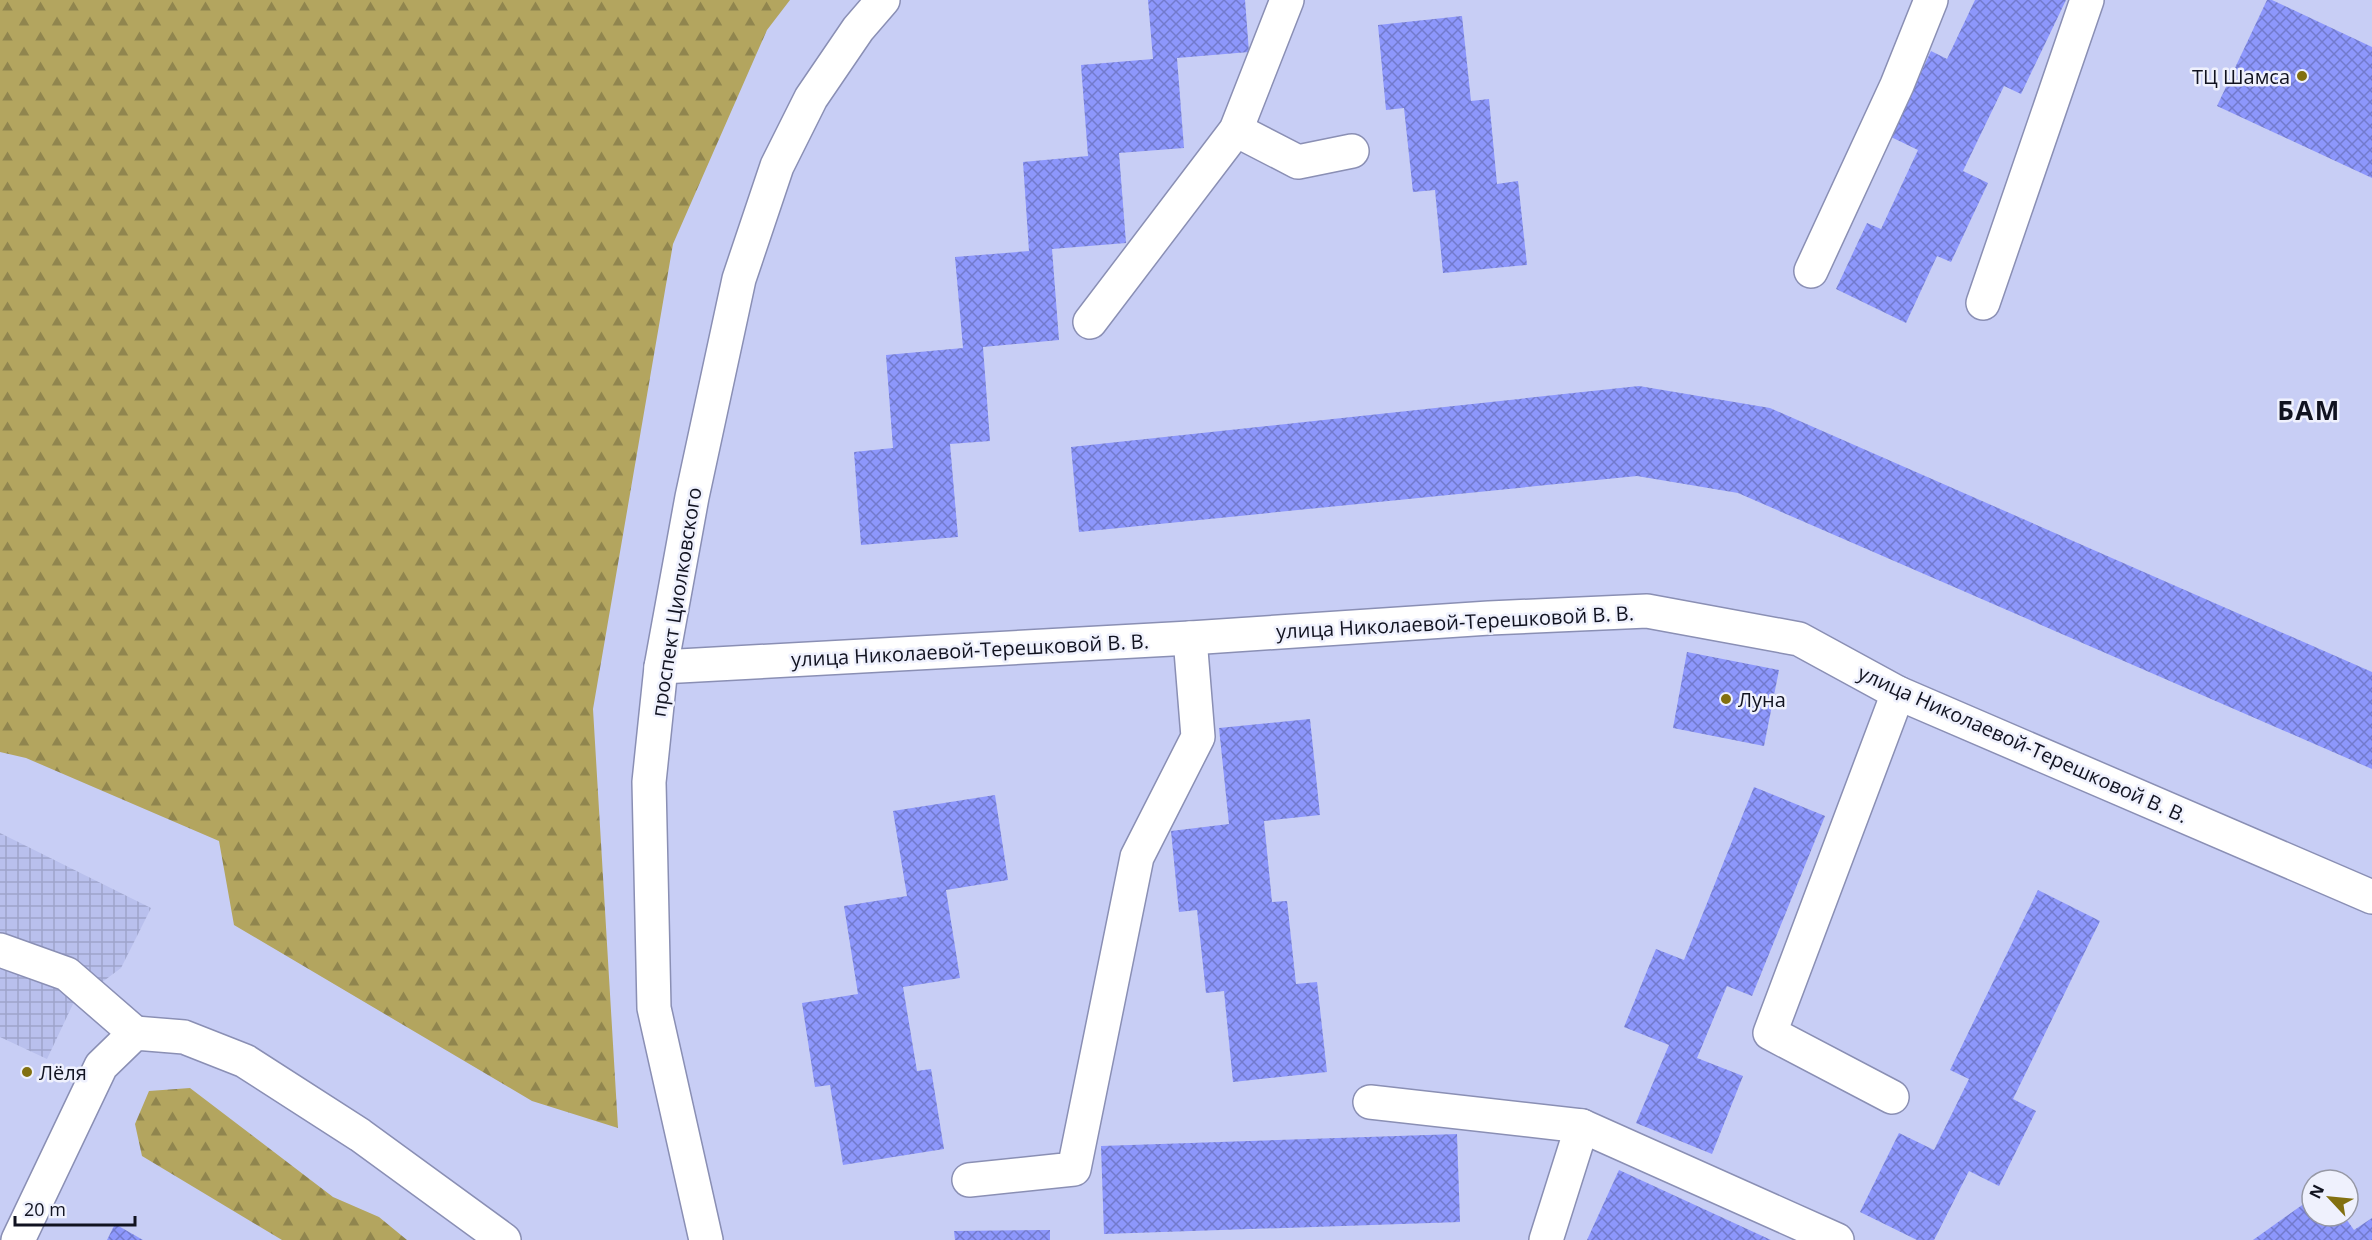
<svg xmlns="http://www.w3.org/2000/svg" width="2372" height="1240" font-family="'Open Sans',sans-serif">
<style>
.industrial{fill:url(#industrial-grid)}
.forest{fill:url(#forest-firs)}
.building{fill:url(#building-cross-hatch)}
.lines{fill:none;stroke-linecap:round;stroke-linejoin:round}
.minor-casing{stroke:#8a8fb4;stroke-width:36}
.major-casing{stroke:#8a8fb4;stroke-width:36}
.minor{stroke:#fff;stroke-width:33}
.major{stroke:#fff;stroke-width:33}
.poi-dot{fill:#827010;stroke:#eff1fd;stroke-width:2}
.labels{text-anchor:middle;dominant-baseline:central;stroke-width:5;stroke-linejoin:round;paint-order:stroke}
.poi-label{font-size:20px;fill:#111320;stroke:#eff1fd;text-anchor:start}
.street-label{font-size:20px;fill:#111320;stroke:#eff1fd}
.district-label{font-size:26px;font-weight:bold;letter-spacing:1.5px;fill:#111320;stroke:#eff1fd}
</style>
<defs>
<pattern id="industrial-grid" width="8" height="8" patternUnits="userSpaceOnUse" patternTransform="scale(1.5)"><rect width="8" height="8" fill="#b9c0ed"/><path d="M0 4h8M4 0v8" fill="none" stroke="#9ea4cb"/></pattern>
<pattern id="forest-firs" width="22" height="20" patternUnits="userSpaceOnUse" patternTransform="scale(1.5)"><rect width="22" height="20" fill="#b3a55f"/><path d="M5 1l3.5 6h-7zM16 11l3.5 6h-7z" fill="#90854e"/></pattern>
<pattern id="building-cross-hatch" width="8" height="8" patternUnits="userSpaceOnUse" patternTransform="scale(1.5)"><rect width="8" height="8" fill="#8d97fc"/><path d="M0 0l8 8M0 8l8-8" fill="none" stroke="#727acc"/></pattern>
</defs>
<rect width="100%" height="100%" fill="#c8cef5"/>
<polygon class="industrial" points="0,833 151,908 121,968 73,1004 47,1059 0,1037"/>
<g class="forest">
<polygon points="0,0 790,0 767,30 673,244 593,709 618,1128 532,1101 234,925 219,841 26,758 0,752"/>
<polygon points="190,1088 333,1197 379,1217 407,1240 282,1240 142,1156 135,1124 149,1091"/>
</g>
<g class="building">
<polygon points="1148,0 1245,0 1249,52 1177,58 1184,148 1119,153 1126,243 1052,249 1059,340 983,347 990,441 950,444 958,537 861,545 854,452 893,448 886,355 963,348 955,257 1029,251 1023,162 1088,156 1081,65 1153,59"/>
<polygon points="1975,0 2066,0 2021,94 2004,86 1963,171 1988,183 1951,262 1937,256 1906,323 1836,289 1867,223 1881,229 1918,150 1891,137 1931,51 1947,59"/>
<polygon points="2267,0 2272,0 2372,47 2372,178 2217,106"/>
<polygon points="1462,16 1471,101 1489,99 1497,184 1518,181 1527,265 1443,273 1435,190 1413,192 1404,108 1386,110 1378,25"/>
<polygon points="1639,386 1770,408 2372,672 2372,769 1738,493 1637,476 1079,532 1071,447"/>
<polygon points="1687,652 1779,670 1764,746 1673,728"/>
<polygon points="1310,719 1320,815 1264,821 1272,902 1287,901 1296,984 1317,982 1327,1072 1233,1082 1224,991 1206,993 1197,910 1179,912 1171,831 1229,824 1219,728"/>
<polygon points="1754,787 1825,816 1752,996 1727,986 1697,1058 1743,1076 1712,1154 1636,1123 1669,1045 1624,1027 1656,949 1684,960"/>
<polygon points="995,795 1008,880 946,890 960,978 903,987 917,1071 931,1069 944,1149 843,1165 830,1085 815,1087 802,1003 858,994 844,906 907,896 893,811"/>
<polygon points="2038,890 2100,921 2013,1099 2036,1111 1999,1186 1969,1171 1934,1240 1917,1240 1860,1212 1899,1133 1934,1150 1969,1079 1950,1070"/>
<polygon points="1457,1134 1460,1222 1104,1234 1101,1146"/>
<polygon points="1619,1170 1771,1240 1587,1240"/>
<polygon points="2312,1198 2312,1216 2344,1216 2354,1230 2372,1218 2372,1240 2253,1240"/>
<polygon points="115,1224 143,1240 107,1240"/>
<polygon points="1050,1230 1050,1240 955,1240 954,1231"/>
</g>
<g class="lines">
<defs>
<g id="minor">
<polyline points="1236,130 1298,162 1352,151"/>
<polyline points="1811,271 1897,85 1931,0"/>
<polyline points="1983,303 2087,0"/>
<polyline points="1090,322 1236,130 1287,0"/>
<polyline points="661,667 1190,638 1489,618 1647,611 1799,639 1898,693 2372,897"/>
<polyline points="0,950 67,974 135,1033"/>
<polyline points="1892,1097 1770,1033 1898,693"/>
<polyline points="1370,1102 1582,1126 1837,1240"/>
<polyline points="969,1180 1074,1169 1137,857 1198,737 1190,638"/>
<polyline points="18,1240 101,1066 135,1033 184,1037 245,1061 360,1135 504,1240"/>
<polyline points="1546,1240 1582,1126"/>
</g>
<polyline id="major" points="706,1240 654,1008 649,782 661,667 692,497 739,279 777,166 811,98 858,29 883,0"/>
</defs>
<use href="#minor" class="minor-casing"/>
<use href="#major" class="major-casing"/>
<use href="#minor" class="minor"/>
<use href="#major" class="major"/>
</g>
<g class="poi-dot">
<circle cx="2302" cy="76" r="6"/>
<circle cx="1726" cy="699" r="6"/>
<circle cx="27" cy="1072" r="6"/>
</g>
<g class="labels">
<g class="poi-label">
<text x="2290" y="76" text-anchor="end">ТЦ Шамса</text>
<text x="1738" y="699">Луна</text>
<text x="39" y="1072">Лёля</text>
</g>
<g class="street-label">
<text transform="translate(676 602) rotate(-81)">проспект Циолковского</text>
<text transform="translate(1455 622) rotate(-3)">улица Николаевой-Терешковой В. В.</text>
<text transform="translate(970 650) rotate(-3)">улица Николаевой-Терешковой В. В.</text>
<text transform="translate(2023 744) rotate(24)">улица Николаевой-Терешковой В. В.</text>
</g>
<g class="district-label">
<text x="2309" y="410">БАМ</text>
</g>
</g>
<g transform="translate(2330 1198) rotate(296)"><circle r="28" fill="#eff1fd" stroke="#9698a5" stroke-width="1.5"/>
<path d="M0-4.5L10 22L0 15L-10 22Z" fill="#827010"/>
<text y="-9" font-size="16" font-weight="bold" text-anchor="middle" fill="#111320">N</text>
</g>
<path d="M15 1216v9h120v-9" fill="none" stroke="#111320" stroke-width="3"/>
<text x="24" y="1216" font-size="18" fill="#111320" stroke="#eff1fd" stroke-width="4.5" paint-order="stroke">20 m</text>
</svg>
